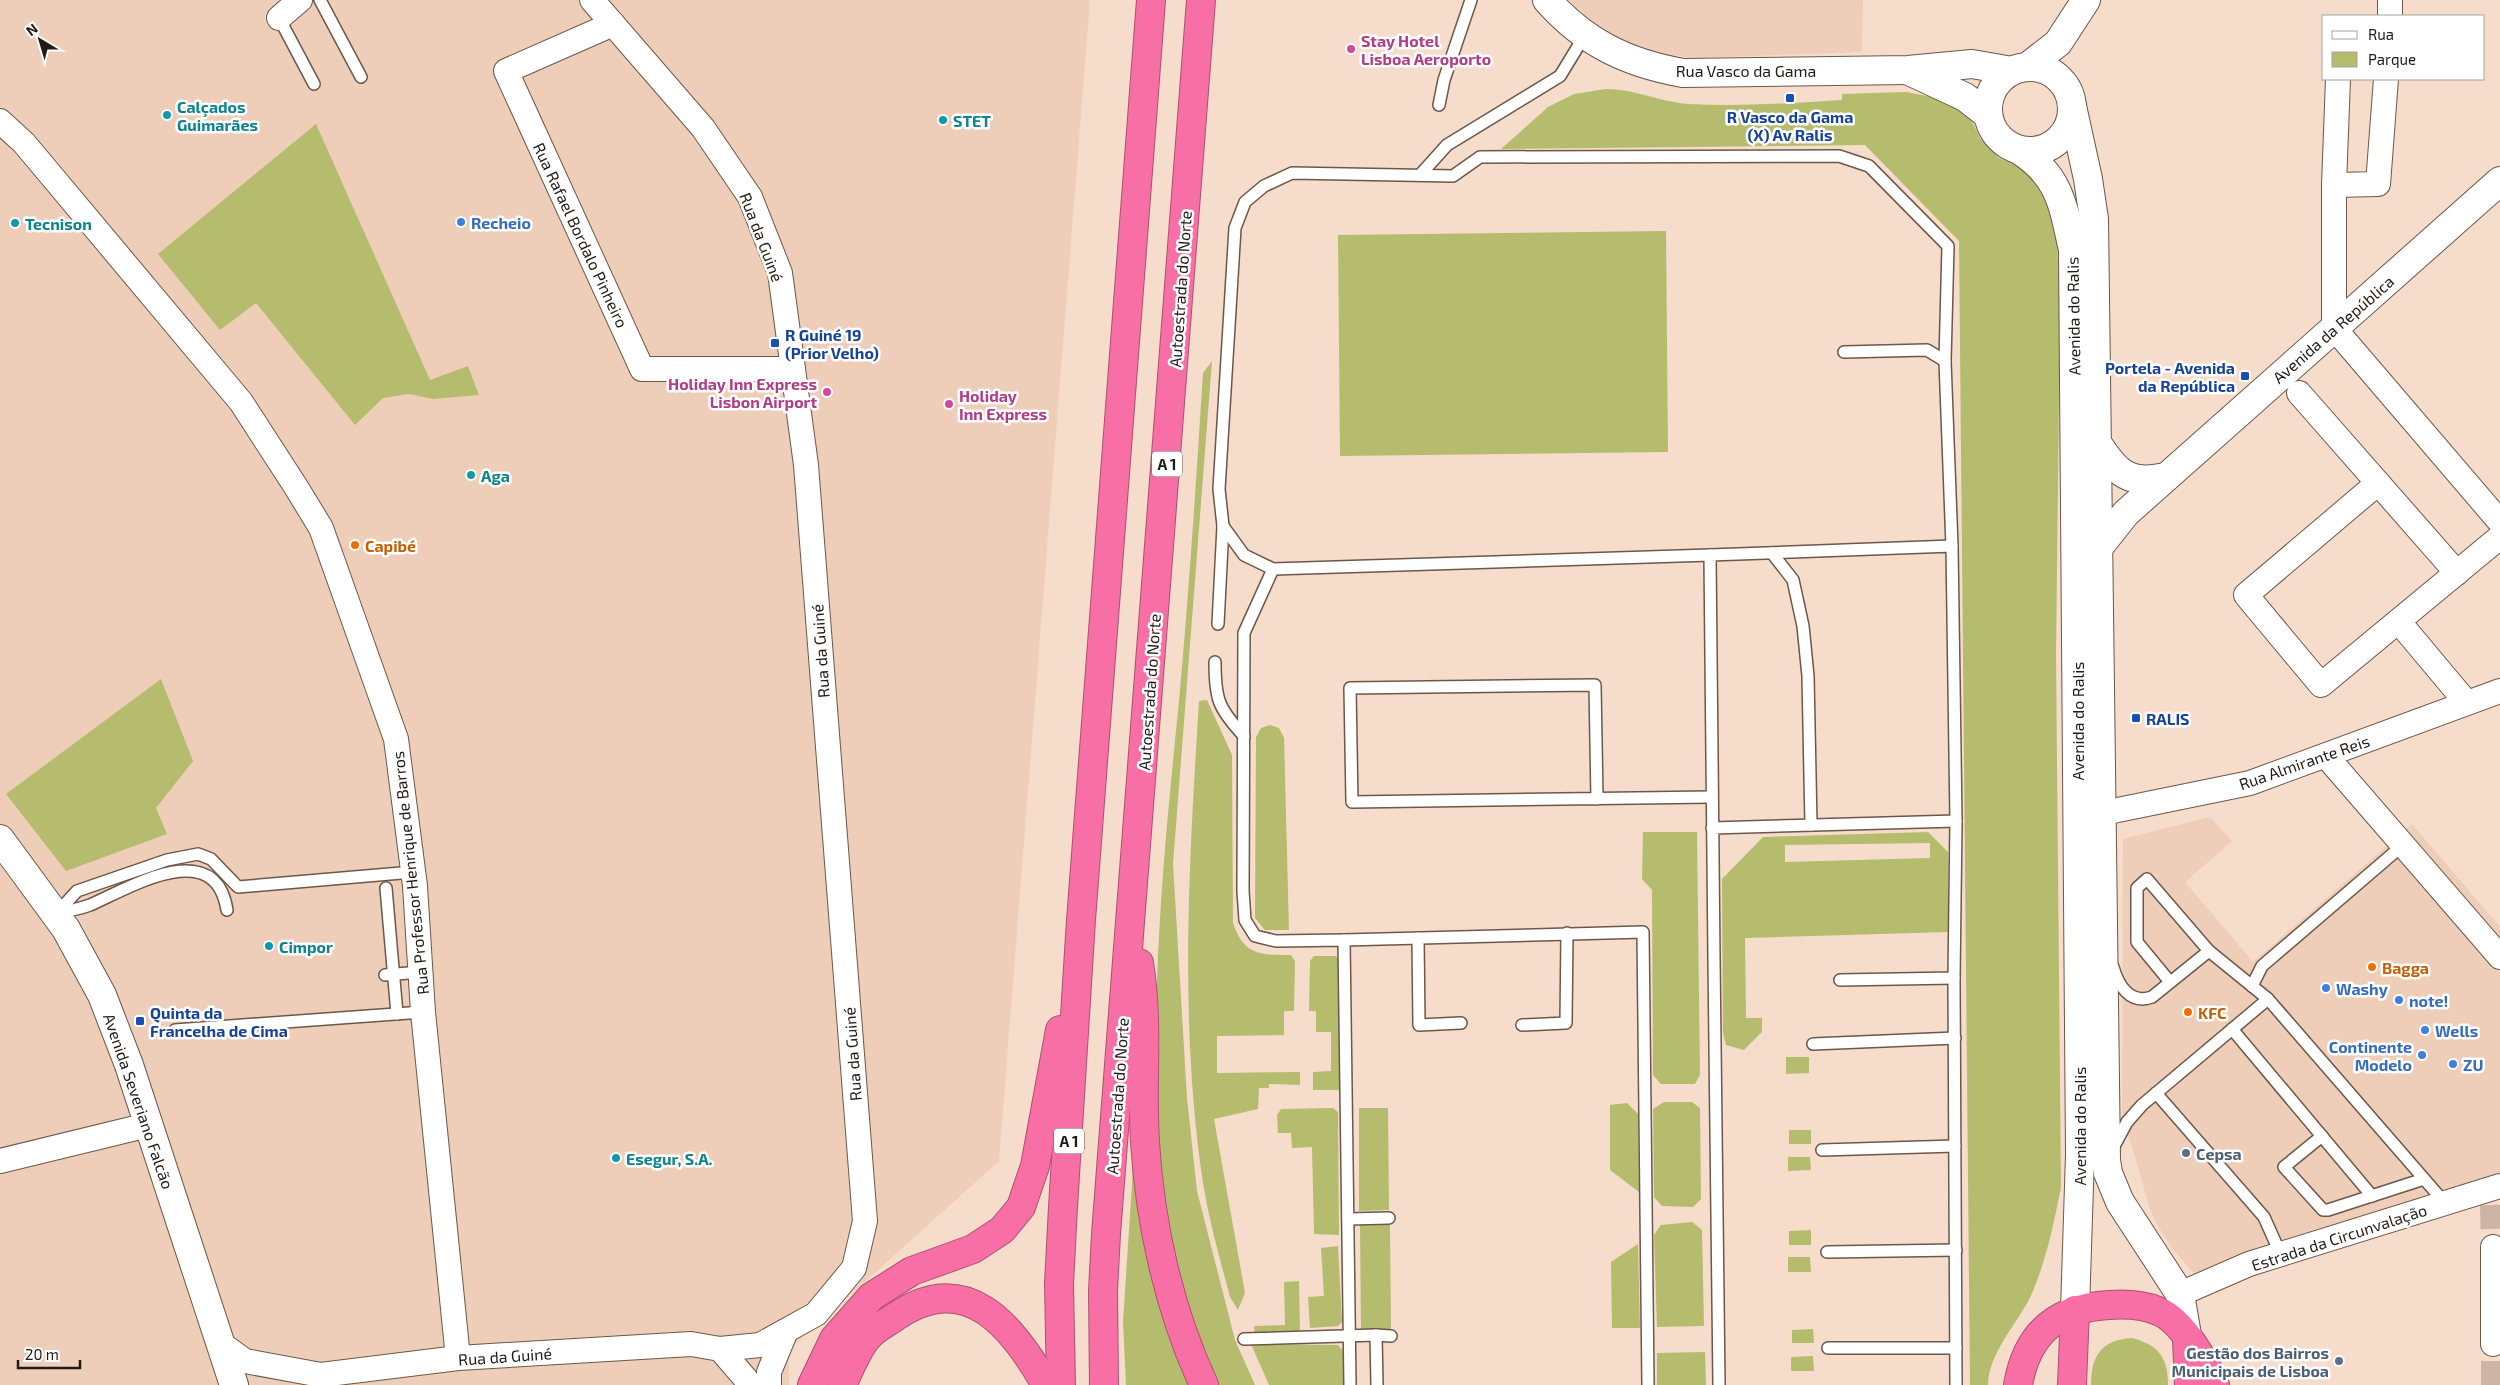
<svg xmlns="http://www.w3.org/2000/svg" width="2500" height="1385" font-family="'Exo 2',sans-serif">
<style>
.built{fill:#eeceb8}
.green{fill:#b5bc6e;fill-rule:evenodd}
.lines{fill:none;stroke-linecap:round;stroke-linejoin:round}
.street-tunnel{stroke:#ccb5a6;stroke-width:24;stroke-dasharray:24 12;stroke-linecap:butt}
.lane-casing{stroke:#6c5748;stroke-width:14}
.street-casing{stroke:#6c5748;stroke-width:26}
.secondary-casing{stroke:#6c5748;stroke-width:30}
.highway-casing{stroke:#ad5172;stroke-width:30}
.lane{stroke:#fff;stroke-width:11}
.street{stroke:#fff;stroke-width:24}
.secondary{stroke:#fff;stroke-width:28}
.highway{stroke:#f86fa5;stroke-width:28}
.hotel-dot{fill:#d1479c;stroke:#fff;stroke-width:2}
.transit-dot{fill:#1a4fb4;stroke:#fff;stroke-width:2}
.culture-dot{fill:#0f9aa8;stroke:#fff;stroke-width:2}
.shop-dot{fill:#3f7fe0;stroke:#fff;stroke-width:2}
.food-dot{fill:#e8710a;stroke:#fff;stroke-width:2}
.service-dot{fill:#5c6f8a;stroke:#fff;stroke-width:2}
.labels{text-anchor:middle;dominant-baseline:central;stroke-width:5;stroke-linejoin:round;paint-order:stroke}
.shield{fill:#fff;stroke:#655f5a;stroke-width:1}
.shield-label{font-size:15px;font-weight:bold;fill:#231a14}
.hotel-label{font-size:16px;font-weight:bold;fill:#b23c85;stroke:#fff;text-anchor:start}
.street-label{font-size:16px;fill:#231a14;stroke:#fff}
.culture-label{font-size:16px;font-weight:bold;fill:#0d838f;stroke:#fff;text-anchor:start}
.transit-label{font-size:16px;font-weight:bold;fill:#164399;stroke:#fff;text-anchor:start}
.shop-label{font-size:16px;font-weight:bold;fill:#366cbe;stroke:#fff;text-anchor:start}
.food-label{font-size:16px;font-weight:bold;fill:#c56008;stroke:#fff;text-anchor:start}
.service-label{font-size:16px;font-weight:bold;fill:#4e5e75;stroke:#fff;text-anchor:start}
</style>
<rect width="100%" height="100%" fill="#f6dccb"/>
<g class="built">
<polygon points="0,0 1090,0 999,1161 789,1350 789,1385 0,1385"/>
<polygon points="1569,0 1863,0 1862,52 1693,58 1662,53 1621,41 1587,18"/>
<polygon points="2210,817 2232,841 2185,882 2253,962 2412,824 2500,927 2500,1177 2196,1276 2172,1248 2156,1223 2150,1209 2132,1146 2122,1121 2123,839"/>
</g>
<g class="green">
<path d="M 1606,89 C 1635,89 1660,102 1689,104 C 1739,107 1791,103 1842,100 L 1842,94 L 1906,92 L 1932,97 L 1956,107 L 1970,117 L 1980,138 L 1999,158 L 2013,164 L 2032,177 L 2045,200 L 2057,236 L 2060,314 L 2056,656 L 2061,1187 C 2054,1223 2047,1257 2033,1291 C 2020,1322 1989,1350 1988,1385 L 1970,1385 L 1959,241 L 1865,145 L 1501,149 L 1548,107 L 1574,94 Z"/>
<polygon points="316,124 430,380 468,366 479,395 433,399 409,394 383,398 355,425 256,303 220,330 158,254"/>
<polygon points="1666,231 1668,452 1340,456 1338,235"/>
<path d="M 1212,361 L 1173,864 L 1187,1098 L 1197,1191 L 1235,1340 L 1255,1385 L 1216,1385 C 1190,1323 1170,1260 1162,1193 C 1155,1138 1155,1084 1156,1029 C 1157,919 1168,810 1179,701 C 1189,592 1196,483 1203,373 Z"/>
<polygon points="161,679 193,761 156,808 167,834 66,871 6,794"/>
<path d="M 1207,700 L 1232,755 L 1233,923 C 1244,956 1261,955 1291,955 L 1295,961 L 1294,1011 L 1284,1011 L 1284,1035 L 1217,1036 L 1217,1073 L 1300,1072 L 1300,1085 L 1269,1084 L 1269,1088 L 1259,1088 L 1258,1109 L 1214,1119 L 1245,1293 L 1238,1310 L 1230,1297 C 1220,1259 1209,1221 1203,1183 C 1179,1023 1189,862 1199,701 Z"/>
<polygon points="1270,725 1279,728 1284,738 1289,930 1265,930 1255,918 1256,737 1261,728"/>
<polygon points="1643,832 1697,832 1700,1075 1695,1084 1661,1084 1653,1075 1652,890 1642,879"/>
<path d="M 1928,832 L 1948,852 L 1949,932 L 1745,938 L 1746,1018 L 1762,1018 L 1762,1032 L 1744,1050 L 1726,1045 L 1723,1033 L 1722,879 L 1763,837 ZM 1930,843 L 1930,858 L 1785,862 L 1785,845 Z"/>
<polygon points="1314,956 1336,956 1340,961 1342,1090 1313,1090 1313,1072 1331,1071 1331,1032 1316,1032 1316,1011 1309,1011 1310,961"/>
<polygon points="1786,1057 1809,1057 1809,1073 1786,1074"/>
<polygon points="1664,1102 1692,1102 1700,1108 1701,1199 1693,1207 1662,1206 1654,1197 1653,1109"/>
<polygon points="1627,1103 1638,1114 1639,1192 1610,1170 1610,1105"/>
<polygon points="1137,1106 1194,1385 1126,1385 1123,1322"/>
<polygon points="1333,1108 1338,1112 1339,1235 1314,1234 1312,1147 1292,1148 1291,1133 1278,1133 1277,1115 1281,1109"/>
<polygon points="1359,1108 1388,1108 1389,1210 1359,1211"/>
<rect x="1789" y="1130" width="22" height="14"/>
<polygon points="1788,1157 1810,1157 1811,1170 1788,1171"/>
<polygon points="1692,1222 1702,1230 1704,1326 1657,1327 1654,1235 1661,1225"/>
<polygon points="1360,1225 1390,1225 1391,1329 1361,1329"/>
<polygon points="1811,1230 1811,1245 1789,1245 1789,1231"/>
<polygon points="1638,1244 1640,1328 1612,1328 1611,1262"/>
<polygon points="1338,1246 1342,1322 1338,1326 1310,1328 1308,1297 1324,1296 1321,1248"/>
<polygon points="1788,1257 1810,1257 1811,1272 1788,1272"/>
<polygon points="1299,1281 1300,1332 1255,1334 1254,1326 1285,1325 1284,1282"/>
<polygon points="1813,1329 1814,1343 1792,1343 1792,1330"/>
<path d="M 2132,1338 C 2158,1345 2168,1357 2168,1385 L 2091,1385 C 2091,1356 2101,1340 2132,1338 Z"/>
<polygon points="1251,1344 1338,1345 1344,1352 1345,1385 1269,1385"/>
<polygon points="1705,1352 1706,1385 1657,1385 1657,1353"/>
<polygon points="1813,1356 1814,1371 1791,1371 1791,1357"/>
</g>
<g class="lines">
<g class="street-tunnel">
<polyline points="2492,1205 2493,1247"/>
<polyline points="2493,1385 2493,1344"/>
</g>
<defs>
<g id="lane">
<polyline points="320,0 361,77"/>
<polyline points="279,18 314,84"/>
<polyline points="1439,105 1444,80 1471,0"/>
<polyline points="1420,175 1447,145 1560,76 1585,35"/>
<polyline points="1844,352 1927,350 1945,361"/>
<polyline points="1772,553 1793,580 1803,626 1808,676 1811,825"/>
<polyline points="1710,555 1273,569 1244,555 1223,526 1219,489 1235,228 1245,202 1264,186 1292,173 1453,176 1480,157 1839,156 1869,166 1948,246 1945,361 1952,546"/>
<polyline points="1273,569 1244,633 1243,891 1245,920 1255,936 1276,941 1344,940 1350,1385"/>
<polyline points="1218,624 1223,526"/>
<path d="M 1215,662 C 1215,699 1218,708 1244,736"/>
<polyline points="1597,799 1595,685 1350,688 1352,802 1711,797"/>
<path d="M 1712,828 L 1956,821 L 1952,546 L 1710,555 C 1712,832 1716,1108 1719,1385"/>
<polyline points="386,888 397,1014"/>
<polyline points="56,914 77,891 167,860 198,854 211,859 238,887 413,872"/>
<path d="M 56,914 C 67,911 79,909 90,905 C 129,888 215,835 227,910"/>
<polyline points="1418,938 1419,1025 1461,1023"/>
<polyline points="1344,940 1643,932 1648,1385"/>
<path d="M 2113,967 C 2118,985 2130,1005 2152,997 L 2209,951"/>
<polyline points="385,975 420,972"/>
<polyline points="1954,978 1956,1385"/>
<polyline points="1840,980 1954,978 1956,821"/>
<polyline points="2170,982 2137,942 2137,888 2147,879 2209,951 2268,999 2445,1203"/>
<polyline points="2252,986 2262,966 2403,845"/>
<polyline points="1522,1025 1566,1023 1567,933"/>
<polyline points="2232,1029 2372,1196"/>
<polyline points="175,1030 423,1012"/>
<polyline points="1813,1044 1955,1038"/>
<polyline points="2156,1093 2264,1217 2281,1255"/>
<polyline points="2322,1136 2284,1167 2323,1210 2328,1210 2424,1179"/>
<polyline points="1822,1150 1955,1146"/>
<polyline points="2112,1150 2127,1122 2142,1105 2268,999"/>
<polyline points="1348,1219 1389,1218"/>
<polyline points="1827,1252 1956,1250"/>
<polyline points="1376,1335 1391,1336"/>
<polyline points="1244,1339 1376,1335 1377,1385"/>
<polyline points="1828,1348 1956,1348"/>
</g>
<g id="street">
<polyline points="2390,16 2390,0"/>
<polyline points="279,18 300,0"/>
<polyline points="613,24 506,71 642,369 793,369"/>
<polyline points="2338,79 2334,185 2378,184 2386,79"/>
<polyline points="0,121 24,143 241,402 296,487 321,528 396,739 415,886 423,1012 458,1358"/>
<polyline points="2334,185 2334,328 2500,522"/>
<polyline points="2299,393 2457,573"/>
<polyline points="2378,483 2246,595 2321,685 2500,537"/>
<polyline points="2399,622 2466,702"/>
<polyline points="2326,756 2500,957"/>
<polyline points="2103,813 2250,783 2500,691"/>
<polyline points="0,1161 148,1125"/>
<polyline points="2493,1247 2493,1344"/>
<polyline points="2180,1294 2249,1264 2500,1186"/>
<polyline points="220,1343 245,1361 321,1375 458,1358 691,1344 720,1349 760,1345 816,1314 854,1268 865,1221 806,465 780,273 750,197 703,128 592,0"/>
<polyline points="720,1349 751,1385"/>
<polyline points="769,1385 769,1372 786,1331"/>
</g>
<g id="secondary">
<path d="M 1547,0 C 1585,43 1627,63 1683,73 L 1908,70 L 1972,64 L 2012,71"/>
<polyline points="2027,67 2058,43 2086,0"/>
<circle cx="2030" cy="109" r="42"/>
<polyline points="1909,71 1965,97 1988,115"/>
<polyline points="2072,106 2088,179 2094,219 2106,1160 2108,1173 2120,1202 2180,1294 2187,1335"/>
<path d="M 2019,150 C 2060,176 2063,205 2073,250 L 2080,1155 L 2075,1310"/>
<path d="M 2098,444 C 2117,474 2130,485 2166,477"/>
<polyline points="2099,547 2126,513 2500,181"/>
<polyline points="0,839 66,929 102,995 129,1065 234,1385"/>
</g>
<g id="highway">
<path d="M 1139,963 C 1149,1023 1141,1082 1145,1142 C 1150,1224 1169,1310 1204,1385"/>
<polyline points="2187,1339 2189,1385"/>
<polyline points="812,1385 834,1339 871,1297 912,1271 973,1249 1002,1230 1021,1207 1035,1166 1060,1030"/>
<path d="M 842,1385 C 849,1371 859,1345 870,1335 C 876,1328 887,1323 895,1317 C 966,1268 1012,1325 1046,1385"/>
<polyline points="1061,1385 1059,1284 1063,1207 1081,920 1151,0"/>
<polyline points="1104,1385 1103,1291 1106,1234 1201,0"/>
<path d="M 2018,1385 C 2027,1333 2057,1308 2109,1305 C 2124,1304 2144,1305 2158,1311 C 2182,1320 2206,1363 2215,1385"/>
<polyline points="2072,1385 2075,1310"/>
</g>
</defs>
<use href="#lane" class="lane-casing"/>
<use href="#street" class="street-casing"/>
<use href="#secondary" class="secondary-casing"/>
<use href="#highway" class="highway-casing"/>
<use href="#lane" class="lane"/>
<use href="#street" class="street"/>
<use href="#secondary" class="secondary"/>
<use href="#highway" class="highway"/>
</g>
<g class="hotel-dot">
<circle cx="1351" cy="49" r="5"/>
<circle cx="827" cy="392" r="5"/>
<circle cx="949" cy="404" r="5"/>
</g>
<g class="transit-dot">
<rect x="1785" y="93" width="10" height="10" rx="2.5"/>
<rect x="770" y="338" width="10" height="10" rx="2.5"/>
<rect x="2240" y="371" width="10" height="10" rx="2.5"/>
<rect x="2131" y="713" width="10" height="10" rx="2.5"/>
<rect x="135" y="1016" width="10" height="10" rx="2.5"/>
</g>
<g class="culture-dot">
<circle cx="167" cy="115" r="5"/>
<circle cx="943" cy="120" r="5"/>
<circle cx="15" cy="223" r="5"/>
<circle cx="471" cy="475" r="5"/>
<circle cx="269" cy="946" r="5"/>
<circle cx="616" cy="1158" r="5"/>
</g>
<g class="shop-dot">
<circle cx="461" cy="222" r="5"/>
<circle cx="2326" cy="988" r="5"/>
<circle cx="2399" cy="1000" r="5"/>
<circle cx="2425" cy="1030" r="5"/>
<circle cx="2422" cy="1055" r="5"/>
<circle cx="2453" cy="1064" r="5"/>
</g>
<g class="food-dot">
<circle cx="355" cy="545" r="5"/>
<circle cx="2372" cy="967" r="5"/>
<circle cx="2188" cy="1012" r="5"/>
</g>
<g class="service-dot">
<circle cx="2186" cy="1153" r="5"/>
<circle cx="2339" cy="1361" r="5"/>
</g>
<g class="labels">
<g class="shield">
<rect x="1152" y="451.5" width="30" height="25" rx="4"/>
<rect x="1054" y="1128.5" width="30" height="25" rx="4"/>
</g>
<g class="shield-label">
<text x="1167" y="464">A 1</text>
<text x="1069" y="1141">A 1</text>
</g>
<g class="hotel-label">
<text x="1361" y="40">Stay Hotel<tspan x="1361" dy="18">Lisboa Aeroporto</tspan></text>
<text x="817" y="383" text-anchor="end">Holiday Inn Express<tspan x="817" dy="18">Lisbon Airport</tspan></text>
<text x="959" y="395">Holiday<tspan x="959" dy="18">Inn Express</tspan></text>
</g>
<g class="street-label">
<text x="1746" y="70">Rua Vasco da Gama</text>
<text transform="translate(581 235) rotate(65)">Rua Rafael Bordalo Pinheiro</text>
<text transform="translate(762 237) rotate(69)">Rua da Guiné</text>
<text transform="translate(1180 289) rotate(-86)">Autoestrada do Norte</text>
<text transform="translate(2073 316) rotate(-91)">Avenida do Ralis</text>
<text transform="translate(2333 329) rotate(-41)">Avenida da República</text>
<text transform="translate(820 651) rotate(-94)">Rua da Guiné</text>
<text transform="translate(1149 692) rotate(-86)">Autoestrada do Norte</text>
<text transform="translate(2077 721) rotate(-90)">Avenida do Ralis</text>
<text transform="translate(2304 762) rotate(-19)">Rua Almirante Reis</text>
<text transform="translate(410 873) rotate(-96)">Rua Professor Henrique de Barros</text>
<text transform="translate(852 1054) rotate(-94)">Rua da Guiné</text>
<text transform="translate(1117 1096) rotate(-86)">Autoestrada do Norte</text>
<text transform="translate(139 1101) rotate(71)">Avenida Severiano Falcão</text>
<text transform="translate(2079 1126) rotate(-90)">Avenida do Ralis</text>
<text transform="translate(2339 1237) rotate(-18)">Estrada da Circunvalação</text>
<text transform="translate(505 1356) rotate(-4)">Rua da Guiné</text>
</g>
<g class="culture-label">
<text x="177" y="106">Calçados<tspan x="177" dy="18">Guimarães</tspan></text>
<text x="953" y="120">STET</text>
<text x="25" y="223">Tecnison</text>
<text x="481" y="475">Aga</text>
<text x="279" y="946">Cimpor</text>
<text x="626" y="1158">Esegur, S.A.</text>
</g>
<g class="transit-label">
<text x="1790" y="116" text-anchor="middle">R Vasco da Gama<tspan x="1790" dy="18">(X) Av Ralis</tspan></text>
<text x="785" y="334">R Guiné 19<tspan x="785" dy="18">(Prior Velho)</tspan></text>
<text x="2235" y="367" text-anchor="end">Portela - Avenida<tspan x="2235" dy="18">da República</tspan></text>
<text x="2146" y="718">RALIS</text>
<text x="150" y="1012">Quinta da<tspan x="150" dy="18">Francelha de Cima</tspan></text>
</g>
<g class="shop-label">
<text x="471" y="222">Recheio</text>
<text x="2336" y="988">Washy</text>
<text x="2409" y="1000">note!</text>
<text x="2435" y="1030">Wells</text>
<text x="2412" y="1046" text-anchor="end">Continente<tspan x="2412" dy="18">Modelo</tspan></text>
<text x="2463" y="1064">ZU</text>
</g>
<g class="food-label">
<text x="365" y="545">Capibé</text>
<text x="2382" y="967">Bagga</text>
<text x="2198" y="1012">KFC</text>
</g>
<g class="service-label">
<text x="2196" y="1153">Cepsa</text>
<text x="2329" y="1352" text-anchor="end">Gestão dos Bairros<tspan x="2329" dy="18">Municipais de Lisboa</tspan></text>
</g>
</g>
<rect x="2322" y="15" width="162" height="65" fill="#ffffff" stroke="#a7a3a1"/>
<rect x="2332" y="31" width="25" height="8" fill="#ffffff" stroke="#a7a3a1"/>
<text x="2368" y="40" font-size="15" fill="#231a14">Rua</text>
<rect x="2332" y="52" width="25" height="15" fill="#b5bc6e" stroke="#a7a3a1"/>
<text x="2368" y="65" font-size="15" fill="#231a14">Parque</text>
<g transform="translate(40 40) rotate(322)" stroke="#ffffff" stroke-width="4" paint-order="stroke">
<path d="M0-4L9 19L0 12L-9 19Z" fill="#231a14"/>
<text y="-8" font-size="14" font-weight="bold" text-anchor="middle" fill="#231a14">N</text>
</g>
<path d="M18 1360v8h62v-8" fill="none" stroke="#231a14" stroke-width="2.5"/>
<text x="25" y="1360" font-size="15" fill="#231a14" stroke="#ffffff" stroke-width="4" paint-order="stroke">20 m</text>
</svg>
